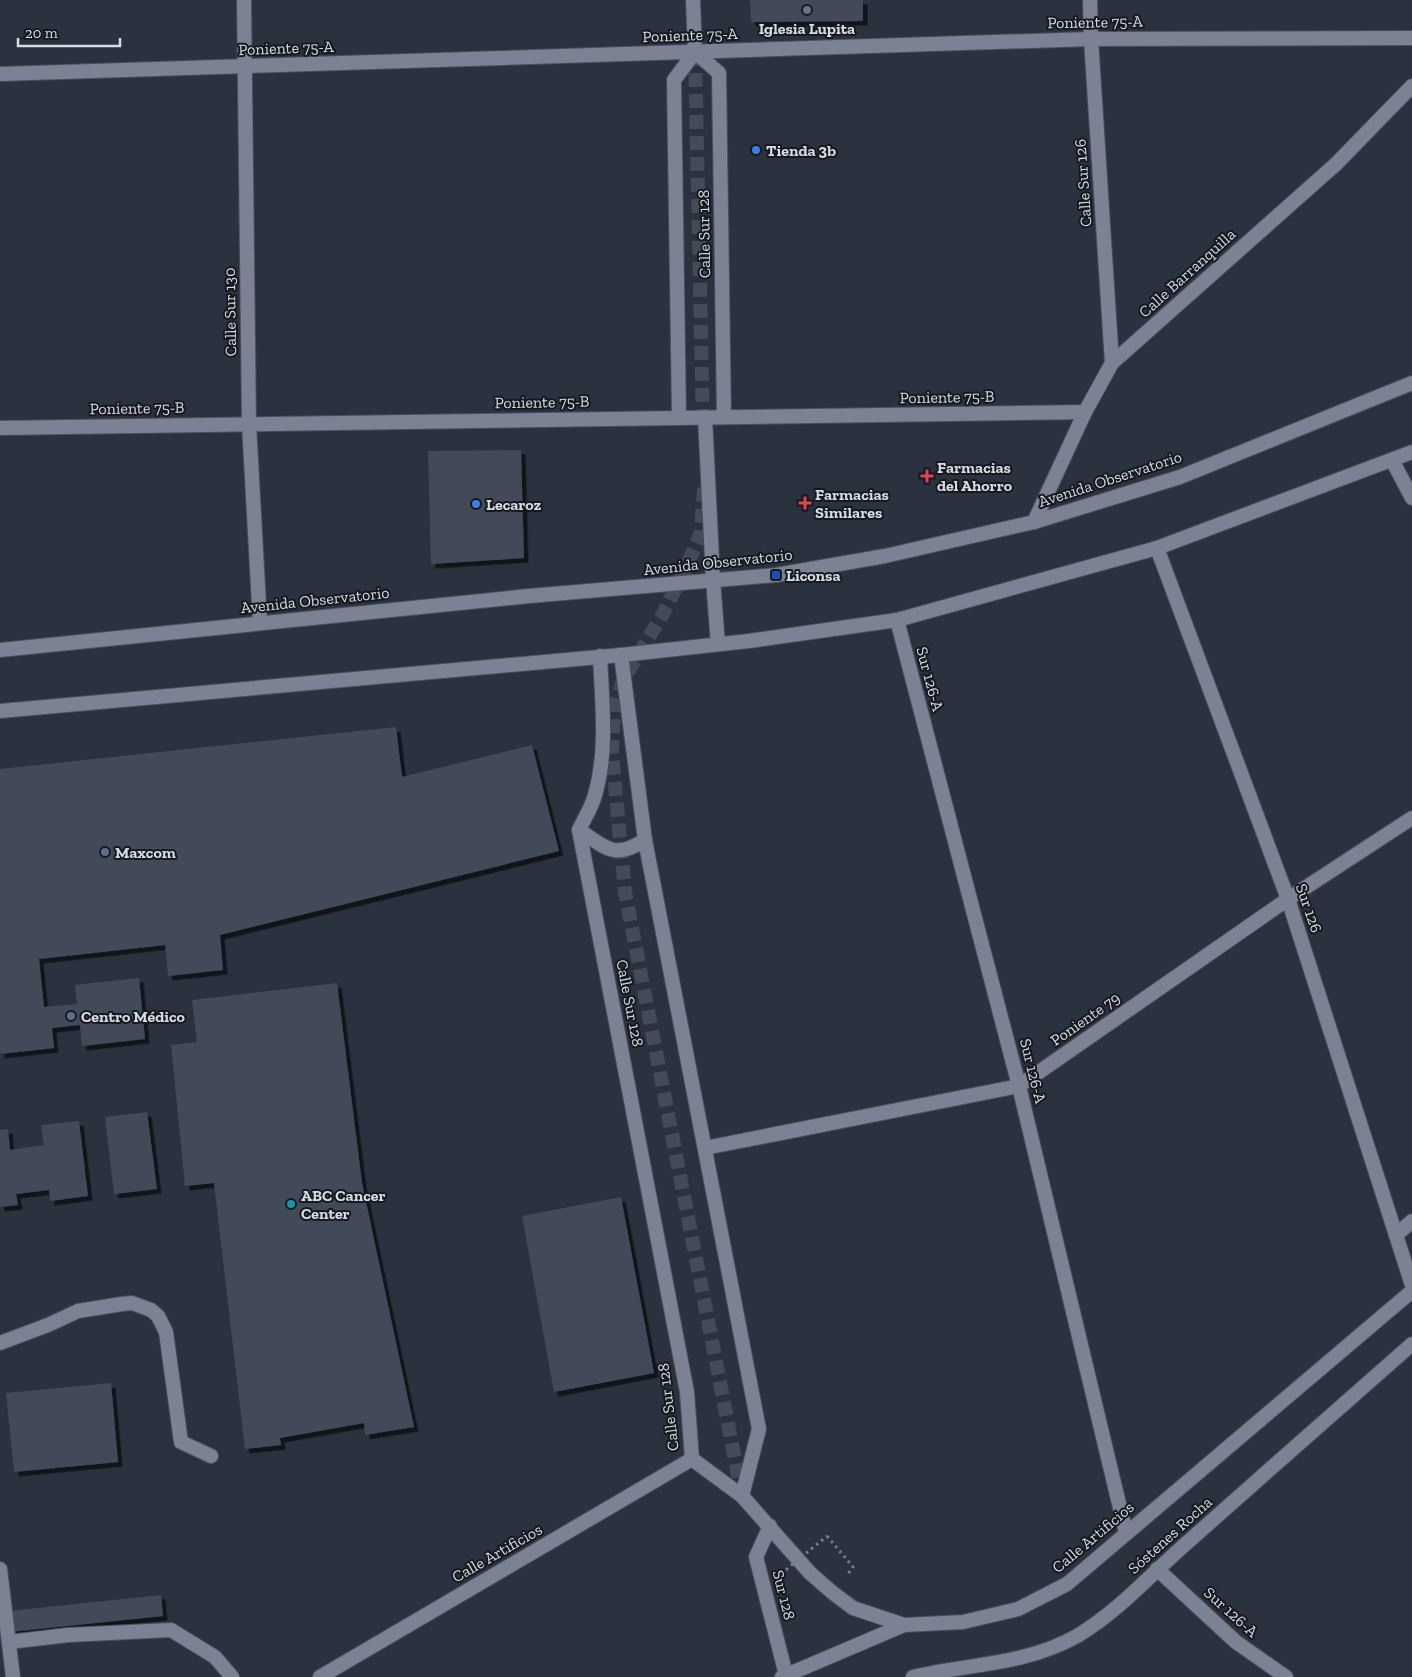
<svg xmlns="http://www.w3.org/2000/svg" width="1412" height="1677" font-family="'Zilla Slab',serif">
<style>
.building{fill:#434a59;filter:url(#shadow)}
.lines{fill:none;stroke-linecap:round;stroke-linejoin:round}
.secondary-tunnel{stroke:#444a58;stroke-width:14;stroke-dasharray:14 7;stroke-linecap:butt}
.service-casing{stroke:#4a4f5a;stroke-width:16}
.minor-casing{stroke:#4a4f5a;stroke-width:16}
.secondary-casing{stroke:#4a4f5a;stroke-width:16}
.path{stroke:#787e8a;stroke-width:3;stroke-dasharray:2.5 4;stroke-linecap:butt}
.service{stroke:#7a8293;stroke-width:14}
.minor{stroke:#7a8293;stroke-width:14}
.secondary{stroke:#7a8293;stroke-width:14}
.path-bridge{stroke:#787e8a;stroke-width:3;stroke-dasharray:2.5 4;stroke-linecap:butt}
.worship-dot{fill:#6b7280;stroke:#16191f;stroke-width:2}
.shop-dot{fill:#3f7fe0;stroke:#16191f;stroke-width:2}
.health-dot{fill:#e0444e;stroke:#16191f;stroke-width:2}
.transit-dot{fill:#1a4fb4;stroke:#16191f;stroke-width:2}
.service-dot{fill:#5c6f8a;stroke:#16191f;stroke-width:2}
.culture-dot{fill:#0f9aa8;stroke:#16191f;stroke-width:2}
.labels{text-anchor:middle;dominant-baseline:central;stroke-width:4;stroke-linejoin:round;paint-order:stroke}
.street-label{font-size:16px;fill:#d7dbe4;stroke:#16191f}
.poi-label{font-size:16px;font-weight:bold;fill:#d7dbe4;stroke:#16191f;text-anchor:start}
</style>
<defs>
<filter id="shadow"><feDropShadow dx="4.5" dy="4.5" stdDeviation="0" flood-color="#0009"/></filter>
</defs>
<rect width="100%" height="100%" fill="#2a313f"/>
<g class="building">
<polygon points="750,0 863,0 863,21 751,22"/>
<polygon points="521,450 524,558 431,564 428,451"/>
<polygon points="396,727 402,777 532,745 559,851 220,935 223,970 168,976 165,945 39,959 44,1007 77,1004 75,985 139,978 145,1039 82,1046 80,1025 52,1028 54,1048 0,1054 0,769"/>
<polygon points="337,983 362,1183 414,1427 365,1435 364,1423 280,1438 281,1445 245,1449 214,1183 185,1186 171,1045 197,1042 192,1000"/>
<polygon points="147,1112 157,1189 114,1194 105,1117"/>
<polygon points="79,1121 88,1196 50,1201 49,1190 16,1194 18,1205 0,1207 0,1130 8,1129 10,1150 44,1145 41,1125"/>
<polygon points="621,1197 654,1373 554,1392 522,1216"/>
<polygon points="111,1383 118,1462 14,1472 6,1393"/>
<polygon points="161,1595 163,1616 0,1633 0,1612"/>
</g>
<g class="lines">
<g class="secondary-tunnel">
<polyline points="695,52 703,429"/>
<polyline points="704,488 701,532 688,563 663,614 623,680 614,711 612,752 625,892 742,1496"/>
</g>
<defs>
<g id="service">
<polyline points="0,1343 48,1325 78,1311 122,1304 132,1303 151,1310 158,1316 166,1332 181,1442 211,1456"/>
<polyline points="9,1642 68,1635 171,1630 215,1657 232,1677"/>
</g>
<g id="minor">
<polyline points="244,0 249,424 260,623"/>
<polyline points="1090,0 1091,39 1112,363"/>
<polyline points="0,74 1091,39 1412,38"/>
<polyline points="679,417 674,80 695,52 719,73 724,417 733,417"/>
<polyline points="705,417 713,580 718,644"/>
<polyline points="0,428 1085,412"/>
<polyline points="1392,460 1412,498"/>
<polyline points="1034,522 1085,412 1112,363 1336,164 1412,86"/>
<polyline points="1157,548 1288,899 1412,1285"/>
<polyline points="897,620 1019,1086 1126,1533"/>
<path d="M 600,656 C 602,702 608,750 595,795 C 592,807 584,819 579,830 L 687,1392 L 692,1459 L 742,1496 L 759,1429 L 645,840 L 621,655"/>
<path d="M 579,830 C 606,848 614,860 645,840"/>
<polyline points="705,1148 1019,1086 1288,899 1412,818"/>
<polyline points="1396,1235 1412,1221"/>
<polyline points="770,1526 756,1557 786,1675"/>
<polyline points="0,1569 13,1677"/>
<polyline points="1157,1569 1236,1642 1286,1677"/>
<polyline points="320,1677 692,1459"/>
<polyline points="782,1677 904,1625"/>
<path d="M 913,1677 C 970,1663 1023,1666 1077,1636 C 1119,1611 1152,1573 1189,1541 C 1263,1475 1338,1409 1412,1344"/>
</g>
<g id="secondary">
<polyline points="693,0 695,52"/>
<polyline points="0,650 529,596 776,575 885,556 1034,522 1180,477 1412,383"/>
<polyline points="0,711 621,655 749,641 897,620 1157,548 1412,452"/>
<polyline points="742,1496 810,1573 833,1593 853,1608 904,1625 963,1622 1018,1609 1067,1584 1412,1291"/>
</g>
</defs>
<use href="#service" class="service-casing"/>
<use href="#minor" class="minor-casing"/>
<use href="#secondary" class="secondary-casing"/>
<polyline class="path" points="827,1536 853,1567 847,1575"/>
<use href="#service" class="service"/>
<use href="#minor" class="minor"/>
<use href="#secondary" class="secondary"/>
<polyline class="path-bridge" points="776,1578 827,1536"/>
</g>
<circle class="worship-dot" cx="807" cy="10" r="5"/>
<g class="shop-dot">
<circle cx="756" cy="150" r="5"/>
<circle cx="476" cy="504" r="5"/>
</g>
<g class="health-dot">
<path d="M924.5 468.5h5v5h5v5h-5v5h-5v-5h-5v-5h5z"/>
<path d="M802.5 495.5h5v5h5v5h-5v5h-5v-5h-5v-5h5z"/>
</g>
<rect class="transit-dot" x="771" y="570" width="10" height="10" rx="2.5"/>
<g class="service-dot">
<circle cx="105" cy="852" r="5"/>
<circle cx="71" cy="1016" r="5"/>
</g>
<circle class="culture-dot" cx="291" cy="1204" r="5"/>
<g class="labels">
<g class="street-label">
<text transform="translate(1095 22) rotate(-1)">Poniente 75-A</text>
<text transform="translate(690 35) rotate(-2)">Poniente 75-A</text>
<text transform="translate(286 48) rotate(-2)">Poniente 75-A</text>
<text transform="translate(1083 183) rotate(-94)">Calle Sur 126</text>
<text transform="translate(704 234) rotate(-91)">Calle Sur 128</text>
<text transform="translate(1187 273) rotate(-42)">Calle Barranquilla</text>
<text transform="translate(230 312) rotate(-91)">Calle Sur 130</text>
<text transform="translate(947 397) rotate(-1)">Poniente 75-B</text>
<text transform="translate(542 402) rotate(-1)">Poniente 75-B</text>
<text transform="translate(137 408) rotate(-1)">Poniente 75-B</text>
<text transform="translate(1110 479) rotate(-18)">Avenida Observatorio</text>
<text transform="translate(718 562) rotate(-6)">Avenida Observatorio</text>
<text transform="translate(315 600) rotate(-6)">Avenida Observatorio</text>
<text transform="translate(930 679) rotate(75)">Sur 126-A</text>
<text transform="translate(1309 908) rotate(71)">Sur 126</text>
<text transform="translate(630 1003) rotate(79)">Calle Sur 128</text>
<text transform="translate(1085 1019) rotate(-35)">Poniente 79</text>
<text transform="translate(1033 1071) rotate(76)">Sur 126-A</text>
<text transform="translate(668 1407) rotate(-97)">Calle Sur 128</text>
<text transform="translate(1170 1535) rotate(-42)">Sóstenes Rocha</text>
<text transform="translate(1093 1537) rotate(-40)">Calle Artificios</text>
<text transform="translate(497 1553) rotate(-30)">Calle Artificios</text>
<text transform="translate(784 1595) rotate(76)">Sur 128</text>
<text transform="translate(1231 1612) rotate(42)">Sur 126-A</text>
</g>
<g class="poi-label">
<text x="807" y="28" text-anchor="middle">Iglesia Lupita</text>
<text x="766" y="150">Tienda 3b</text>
<text x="937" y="467">Farmacias<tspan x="937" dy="18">del Ahorro</tspan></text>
<text x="815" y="494">Farmacias<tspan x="815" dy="18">Similares</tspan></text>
<text x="486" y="504">Lecaroz</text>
<text x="786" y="575">Liconsa</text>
<text x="115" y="852">Maxcom</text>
<text x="81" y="1016">Centro Médico</text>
<text x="301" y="1195">ABC Cancer<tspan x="301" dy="18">Center</tspan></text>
</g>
</g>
<path d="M18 38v8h102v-8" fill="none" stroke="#d7dbe4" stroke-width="2.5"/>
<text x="25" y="38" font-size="15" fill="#d7dbe4" stroke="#16191f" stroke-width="4" paint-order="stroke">20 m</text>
</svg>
